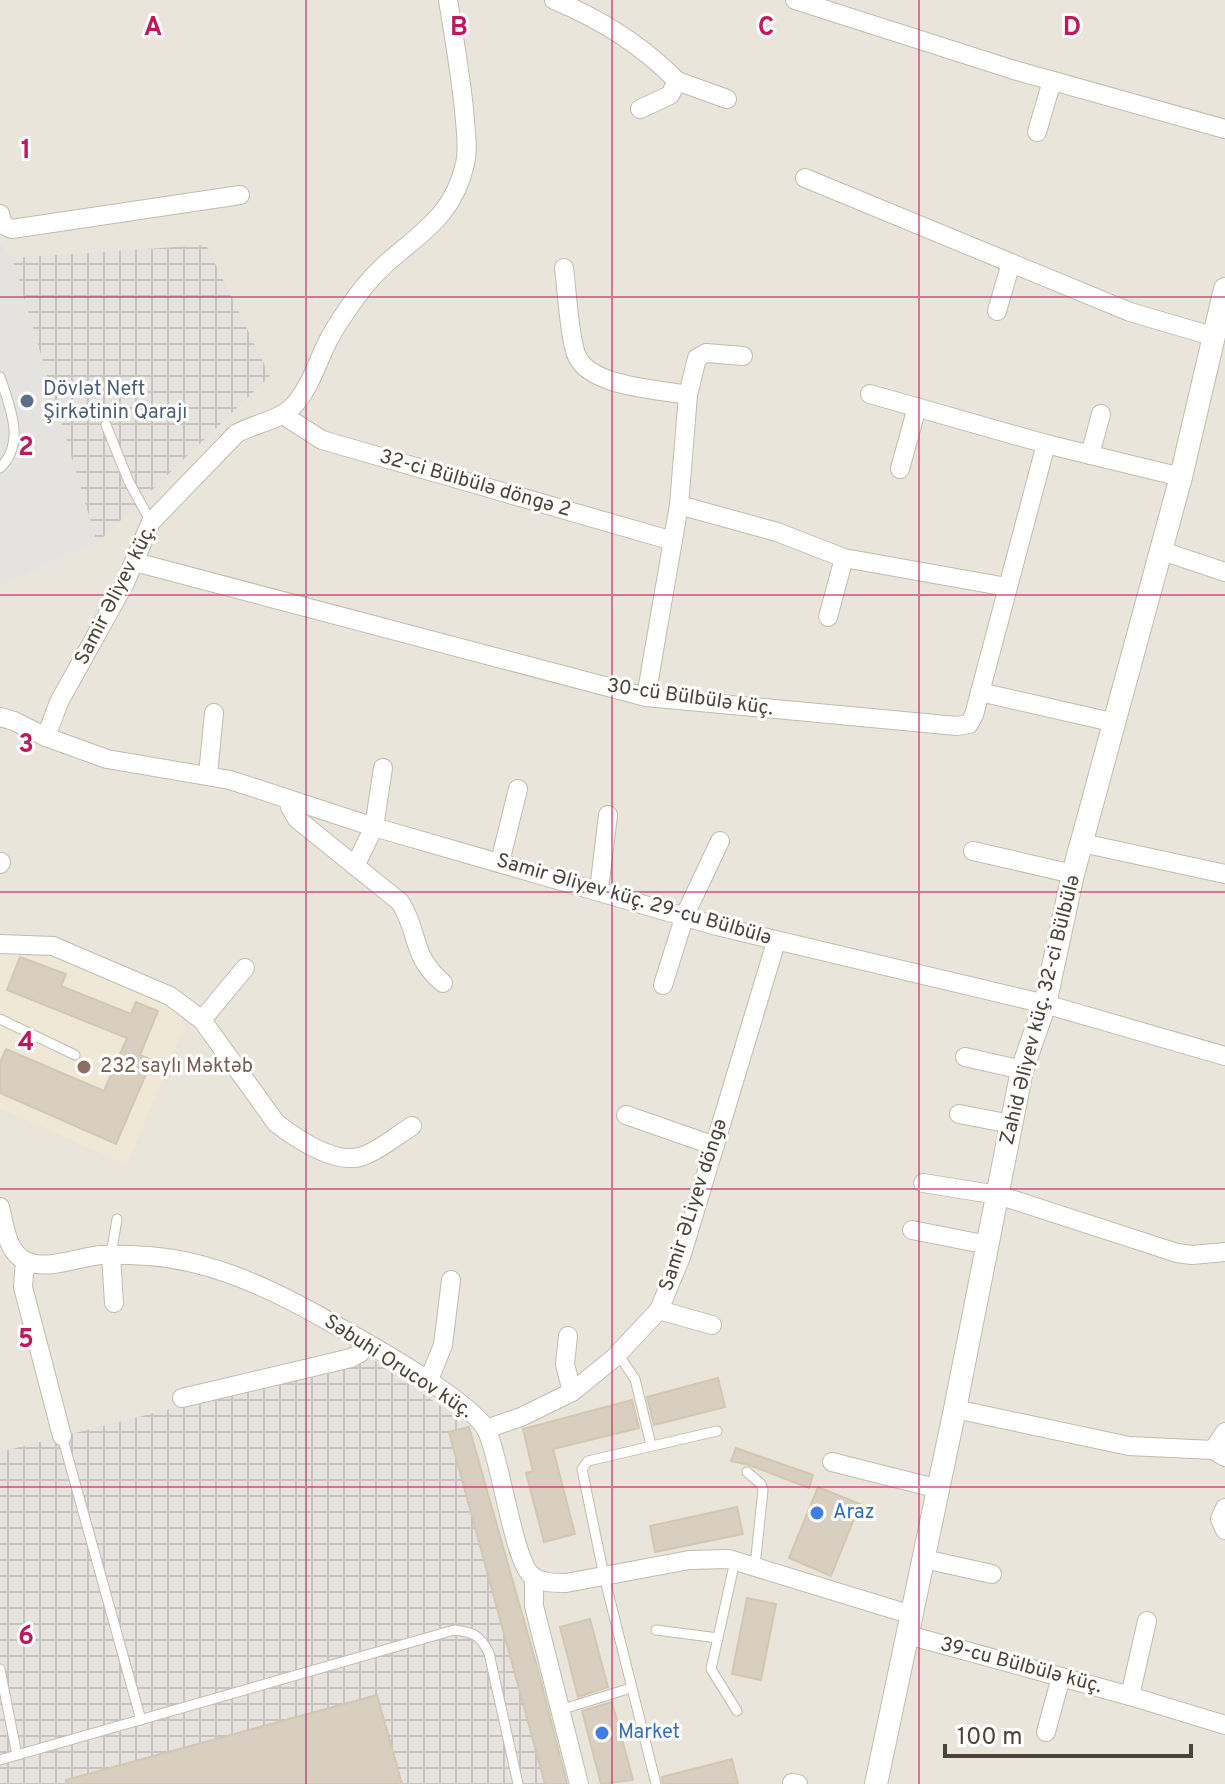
<svg xmlns="http://www.w3.org/2000/svg" width="1225" height="1784" font-family="Overpass,sans-serif">
<style>
.residential{fill:#eae5da}
.industrial{fill:url(#industrial-grid)}
.education{fill:#efe8d6}
.parking{fill:#e5e3e0}
.building{fill:#d8cfc1;stroke:#d3c7b4;stroke-width:2}
.lines{fill:none;stroke-linecap:round;stroke-linejoin:round}
.service-casing{stroke:#c2bbae;stroke-width:11}
.minor-casing{stroke:#c2bbae;stroke-width:20}
.tertiary-casing{stroke:#c2bbae;stroke-width:24}
.service{stroke:#fff;stroke-width:9}
.minor{stroke:#fff;stroke-width:18}
.tertiary{stroke:#fff;stroke-width:22}
.grid{fill:none;stroke:#c2185b;stroke-width:2;stroke-opacity:0.55}
.service-dot{fill:#5c6f8a;stroke:#fff;stroke-width:3}
.education-dot{fill:#8d6e63;stroke:#fff;stroke-width:3}
.shop-dot{fill:#3f7fe0;stroke:#fff;stroke-width:3}
.labels{text-anchor:middle;dominant-baseline:central;stroke-width:6;stroke-linejoin:round;paint-order:stroke}
.service-label{font-size:20px;fill:#4e5e75;stroke:#fff;text-anchor:start}
.street-label{font-size:20px;fill:#4b4439;stroke:#fff}
.education-label{font-size:20px;fill:#785e54;stroke:#fff;text-anchor:start}
.shop-label{font-size:20px;fill:#366cbe;stroke:#fff;text-anchor:start}
.grid-label{font-size:26px;text-anchor:middle;font-weight:bold;fill:#c2185b;stroke:#fff;stroke-width:6;stroke-linejoin:round;paint-order:stroke}
</style>
<defs>
<pattern id="industrial-grid" width="8" height="8" patternUnits="userSpaceOnUse" patternTransform="scale(2)"><rect width="8" height="8" fill="#e6e2dd"/><path d="M0 4h8M4 0v8" fill="none" stroke="#c7c3be"/></pattern>
</defs>
<rect width="100%" height="100%" fill="#f6f3ec"/>
<rect class="residential" x="0" y="0" width="1225" height="1784"/>
<g class="industrial">
<polygon points="206,245 270,376 97,543 12,258"/>
<polygon points="371,1358 471,1427 449,1433 545,1784 0,1784 0,1452"/>
</g>
<polygon class="education" points="0,951 43,952 177,1009 185,1026 127,1165 0,1108"/>
<polygon class="parking" points="0,242 12,258 97,543 0,585"/>
<g class="building">
<polygon points="20,957 66,974 61,986 131,1014 136,1002 158,1011 140,1055 152,1060 116,1144 0,1093 0,1063 6,1049 104,1091 127,1038 7,990"/>
<polygon points="718,1378 725,1407 654,1425 647,1397"/>
<polygon points="632,1400 639,1428 553,1449 575,1534 544,1542 526,1473 533,1471 523,1429"/>
<polygon points="469,1427 538,1670 567,1784 545,1784 449,1432"/>
<polygon points="736,1448 813,1475 809,1488 749,1465 731,1461"/>
<polygon points="818,1487 860,1504 831,1576 789,1558"/>
<polygon points="737,1507 743,1534 655,1552 650,1526"/>
<polygon points="747,1598 776,1604 761,1680 732,1674"/>
<polygon points="590,1619 608,1687 578,1697 560,1627"/>
<polygon points="377,1695 402,1784 67,1784 66,1780"/>
<polygon points="612,1702 633,1780 601,1784 582,1711"/>
<polygon points="732,1759 738,1784 663,1784 662,1777"/>
</g>
<g class="lines">
<defs>
<g id="service">
<path d="M 0,377 C 10,407 26,443 0,468"/>
<polyline points="106,425 129,482 151,522"/>
<polyline points="0,1019 75,1055"/>
<polyline points="111,1255 117,1219"/>
<polyline points="618,1354 635,1379 651,1445"/>
<polyline points="62,1436 141,1720"/>
<polyline points="747,1472 761,1484 763,1490 755,1566"/>
<polyline points="735,1561 711,1669 737,1711"/>
<polyline points="656,1630 718,1638"/>
<polyline points="0,1669 17,1755"/>
<polyline points="560,1710 631,1688"/>
<path d="M 0,1760 L 454,1630 C 473,1632 480,1635 489,1653 L 518,1784"/>
<polyline points="656,1784 604,1576 582,1469 588,1461 717,1431"/>
</g>
<g id="minor">
<path d="M 554,0 C 600,19 643,46 677,81 L 670,95 L 640,109"/>
<polyline points="795,0 1014,70 1225,129"/>
<polyline points="677,81 727,99"/>
<polyline points="1037,132 1052,81"/>
<polyline points="805,178 1130,312 1212,336"/>
<polyline points="0,214 3,225 12,229 240,195"/>
<path d="M 564,268 C 567,290 569,335 576,354 C 588,387 657,389 688,395 L 679,505 L 646,697"/>
<polyline points="997,311 1011,263"/>
<polyline points="870,394 1046,444 1181,477"/>
<polyline points="688,395 697,358 706,353 743,356"/>
<polyline points="283,415 322,440 673,541"/>
<polyline points="1090,455 1101,414"/>
<polyline points="900,469 917,407"/>
<polyline points="679,505 777,532 844,558 1007,587"/>
<polyline points="1162,551 1225,572"/>
<polyline points="135,562 646,697 957,726 969,724 974,715 1046,444"/>
<polyline points="828,617 844,558"/>
<polyline points="980,692 1116,723"/>
<polyline points="0,717 14,721 46,737 107,759 230,780 374,827 717,926 1045,1004 1225,1056"/>
<path d="M 46,737 L 59,702 L 125,583 L 151,522 L 236,434 C 254,423 281,421 295,404 C 311,386 318,360 329,339 C 338,322 351,304 363,288 C 401,240 450,230 465,164 C 469,146 465,127 464,109 C 460,72 454,36 448,0"/>
<polyline points="208,775 214,713"/>
<path d="M 295,802 L 290,807 L 297,819 L 400,902 C 420,933 410,955 443,983"/>
<polyline points="1082,843 1225,874"/>
<polyline points="973,851 1073,874"/>
<polyline points="500,862 518,789"/>
<polyline points="0,864 1,862"/>
<polyline points="355,866 374,827 383,768"/>
<polyline points="599,890 608,815"/>
<path d="M 0,944 L 53,946 L 170,996 L 202,1020 L 276,1123 C 297,1139 336,1166 363,1156 C 380,1150 396,1136 412,1126"/>
<polyline points="663,985 685,915 720,841"/>
<polyline points="202,1020 245,968"/>
<polyline points="965,1057 1022,1070"/>
<polyline points="959,1114 1011,1124"/>
<polyline points="626,1115 715,1146"/>
<polyline points="923,1183 998,1195 1177,1253 1192,1255 1225,1252"/>
<path d="M 0,1207 C 5,1225 6,1250 24,1260 C 45,1272 78,1257 101,1255 C 117,1254 133,1255 149,1256 C 214,1261 274,1290 330,1322 C 362,1340 474,1402 487,1431 C 501,1462 513,1557 531,1575 C 540,1583 554,1583 566,1583 L 689,1560 L 729,1559 L 912,1615"/>
<polyline points="912,1230 988,1245"/>
<polyline points="111,1255 114,1303"/>
<polyline points="25,1261 23,1287 62,1436"/>
<polyline points="659,1310 712,1325"/>
<polyline points="568,1336 565,1364 572,1392"/>
<polyline points="428,1382 443,1345 451,1280"/>
<polyline points="182,1398 351,1358 360,1353 368,1344"/>
<polyline points="955,1409 1129,1446 1213,1450 1225,1457"/>
<polyline points="486,1429 521,1417 572,1392 614,1358 659,1310 681,1257 776,942"/>
<polyline points="1213,1450 1225,1432"/>
<polyline points="832,1462 939,1489"/>
<polyline points="1225,1508 1220,1519 1225,1530"/>
<polyline points="924,1559 992,1574"/>
<polyline points="534,1577 534,1606 579,1784"/>
<polyline points="908,1635 1130,1696 1225,1725"/>
<polyline points="1130,1696 1147,1621"/>
<polyline points="1046,1732 1061,1677"/>
<polyline points="792,1783 798,1784"/>
</g>
<polyline id="tertiary" points="876,1784 955,1409 1022,1070 1045,1004 1073,874 1181,477 1225,289"/>
</defs>
<use href="#service" class="service-casing"/>
<use href="#minor" class="minor-casing"/>
<use href="#tertiary" class="tertiary-casing"/>
<use href="#service" class="service"/>
<use href="#minor" class="minor"/>
<use href="#tertiary" class="tertiary"/>
</g>
<path class="grid" d="M 306,0 L 306,1784M 612,0 L 612,1784M 919,0 L 919,1784M 0,297 L 1225,297M 0,595 L 1225,595M 0,892 L 1225,892M 0,1189 L 1225,1189M 0,1487 L 1225,1487"/>
<circle class="service-dot" cx="27" cy="401" r="8"/>
<circle class="education-dot" cx="84" cy="1067" r="8"/>
<g class="shop-dot">
<circle cx="817" cy="1513" r="8"/>
<circle cx="602" cy="1733" r="8"/>
</g>
<g class="labels">
<g class="service-label">
<text x="43" y="390">Dövlət Neft<tspan x="43" dy="23">Şirkətinin Qarajı</tspan></text>
</g>
<g class="street-label">
<text transform="translate(475 484) rotate(16)">32-ci Bülbülə döngə 2</text>
<text transform="translate(116 595) rotate(-63)">Samir Əliyev küç.</text>
<text transform="translate(690 698) rotate(8)">30-cü Bülbülə küç.</text>
<text transform="translate(634 900) rotate(16)">Samir Əliyev küç. 29-cu Bülbülə</text>
<text transform="translate(1041 1010) rotate(-76)">Zahid Əliyev küç. 32-ci Bülbülə</text>
<text transform="translate(694 1205) rotate(-72)">Samir ƏLiyev döngə</text>
<text transform="translate(398 1367) rotate(33)">Səbuhi Orucov küç.</text>
<text transform="translate(1021 1666) rotate(15)">39-cu Bülbülə küç.</text>
</g>
<g class="education-label">
<text x="100" y="1067">232 saylı Məktəb</text>
</g>
<g class="shop-label">
<text x="833" y="1513">Araz</text>
<text x="618" y="1733">Market</text>
</g>
</g>
<g class="grid-label">
<text x="153" y="35">A</text>
<text x="459" y="35">B</text>
<text x="766" y="35">C</text>
<text x="1072" y="35">D</text>
<text x="26" y="158">1</text>
<text x="26" y="455">2</text>
<text x="26" y="752">3</text>
<text x="26" y="1050">4</text>
<text x="26" y="1347">5</text>
<text x="26" y="1644">6</text>
</g>
<path d="M945 1744v12h246v-12" fill="none" stroke="#4b4439" stroke-width="4"/>
<text x="957" y="1744" font-size="24" fill="#4b4439" stroke="#ffffff" stroke-width="6" paint-order="stroke">100 m</text>
</svg>
